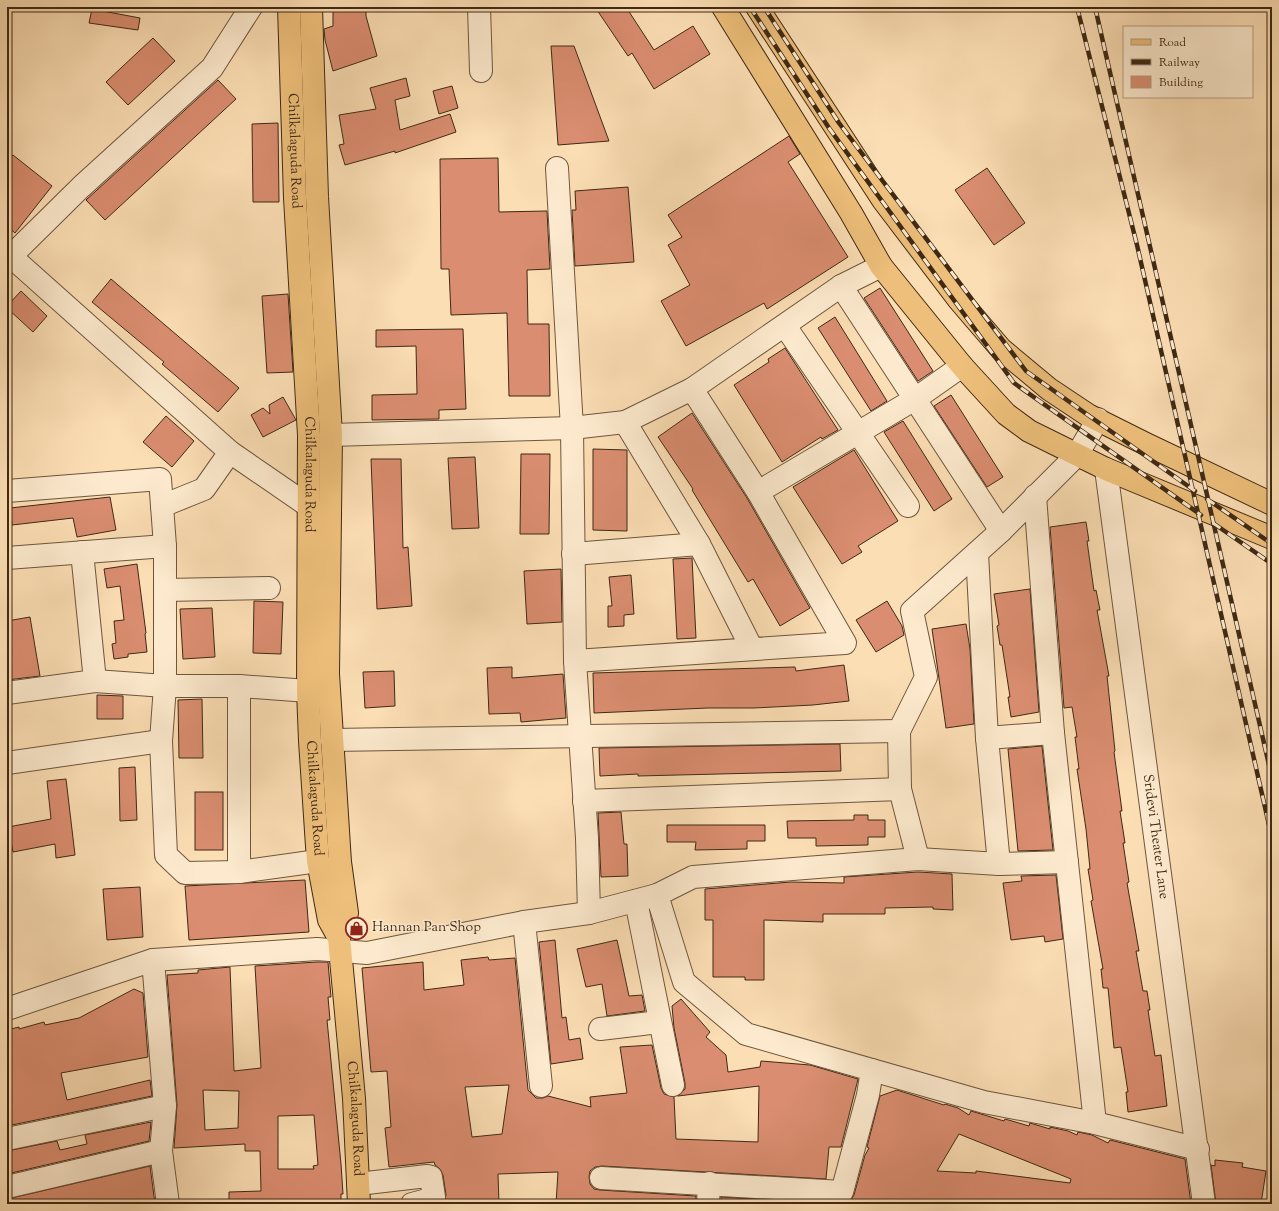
<svg xmlns="http://www.w3.org/2000/svg" width="1279" height="1211" font-family="'Sorts Mill Goudy',serif">
<style>
.building{fill:#da8d70;stroke:#3f2915;fill-rule:evenodd}
.lines{fill:none;stroke-linecap:round;stroke-linejoin:round}
.minor-casing{stroke:#6e563d;stroke-width:24}
.major-casing{stroke:#3f2915;stroke-width:24}
.minor{stroke:#fdeace;stroke-width:22}
.major{stroke:#eebf7a;stroke-width:22}
.rail-casing{stroke:#3f2915;stroke-width:4.5}
.rail{stroke:#fdeace;stroke-width:3;stroke-dasharray:9;stroke-linecap:butt}
.labels{text-anchor:middle;dominant-baseline:central;stroke-width:3;stroke-linejoin:round;paint-order:stroke}
.street-label{font-size:14px;fill:#3f2915;stroke:#fdeace}
.poi-label{font-size:14px;fill:#3f2915;stroke:#fdeace;text-anchor:start}
</style>
<rect width="100%" height="100%" fill="#fcdeb4"/>
<filter id="stains"><feTurbulence type="fractalNoise" baseFrequency=".005" numOctaves="4"/><feColorMatrix values="0 0 0 0 .2 0 0 0 0 .09 0 0 0 0 .02 0 0 0 .5 -.17"/></filter>
<radialGradient id="worn" r=".72"><stop offset=".6" stop-color="#630" stop-opacity="0"/><stop offset="1" stop-color="#630" stop-opacity=".3"/></radialGradient>
<g class="building">
<polygon points="333,7 366,7 366,16 377,56 333,71 325,40 324,29 333,26"/>
<polygon points="595,7 626,7 654,50 693,26 710,54 654,89 632,53 628,56"/>
<polygon points="92,9 140,18 138,30 89,23"/>
<polygon points="153,38 175,61 128,105 106,82"/>
<polygon points="551,46 574,46 609,141 558,145"/>
<polygon points="406,78 410,96 395,100 400,130 450,114 456,132 395,153 395,151 345,165 339,145 344,144 339,115 376,109 370,88"/>
<polygon points="218,80 236,99 105,220 86,200"/>
<polygon points="452,86 458,108 439,114 433,91"/>
<polygon points="278,123 279,202 253,202 252,124"/>
<polygon points="789,136 800,154 788,162 848,257 767,309 764,303 686,346 661,301 690,285 668,245 682,237 668,215"/>
<polygon points="13,155 52,186 15,233 7,226 7,162"/>
<polygon points="498,158 499,212 547,211 550,269 527,270 528,324 549,324 550,396 509,396 507,313 451,315 449,269 441,269 440,159"/>
<polygon points="987,168 1025,223 994,245 955,190"/>
<polygon points="628,187 634,262 575,266 572,210 576,210 575,191"/>
<polygon points="111,279 239,388 218,412 162,364 164,362 92,302"/>
<polygon points="880,288 933,371 918,381 864,298"/>
<polygon points="21,291 47,316 33,332 7,308 7,306"/>
<polygon points="288,294 293,372 267,373 262,296"/>
<polygon points="835,317 887,401 871,411 818,328"/>
<polygon points="463,329 466,409 439,410 439,419 372,420 372,395 417,394 416,346 376,347 376,330"/>
<polygon points="785,348 838,430 822,439 821,437 782,462 734,385 769,362 768,359"/>
<polygon points="951,395 1003,477 987,487 934,406"/>
<polygon points="283,397 296,420 263,437 251,415 263,408 270,414 269,405"/>
<polygon points="692,413 747,498 810,608 780,626 753,579 748,582 692,490 693,489 658,437"/>
<polygon points="166,416 194,441 172,467 143,442"/>
<polygon points="903,421 952,499 934,511 884,432"/>
<polygon points="593,449 627,450 627,531 593,530"/>
<polygon points="854,450 898,521 858,546 862,552 842,564 793,487"/>
<polygon points="521,454 550,454 549,534 520,534"/>
<polygon points="475,457 479,528 452,529 448,458"/>
<polygon points="371,459 401,459 403,548 408,547 412,606 377,609"/>
<polygon points="110,497 116,530 77,537 73,518 12,525 10,508"/>
<polygon points="1086,522 1089,541 1087,541 1094,591 1096,590 1100,610 1097,610 1109,676 1107,676 1115,751 1114,752 1122,811 1120,811 1125,843 1123,843 1129,882 1127,883 1139,951 1136,951 1143,991 1147,991 1150,1010 1148,1010 1155,1056 1161,1055 1167,1106 1128,1112 1126,1092 1128,1092 1121,1047 1114,1048 1108,988 1103,988 1101,969 1103,969 1091,901 1093,900 1088,869 1090,869 1086,829 1077,769 1079,769 1075,737 1077,737 1072,707 1064,708 1050,527"/>
<polygon points="692,558 696,638 677,639 673,559"/>
<polygon points="137,564 146,633 145,634 147,652 128,654 128,657 114,659 112,644 116,643 114,621 124,620 120,586 107,588 104,569"/>
<polygon points="561,569 562,622 527,624 524,571"/>
<polygon points="631,575 634,614 624,615 624,626 608,627 608,606 612,606 609,577"/>
<polygon points="1030,589 1039,712 1011,717 1008,697 1010,697 1002,645 1000,645 997,626 999,625 994,594"/>
<polygon points="254,601 283,602 281,654 253,653"/>
<polygon points="887,601 902,626 904,635 876,652 856,620"/>
<polygon points="212,608 215,657 183,659 180,609"/>
<polygon points="30,617 40,676 7,680 7,621"/>
<polygon points="966,624 970,649 974,724 946,728 932,629"/>
<polygon points="844,665 849,701 813,705 754,708 708,708 594,713 593,673 795,667 796,671"/>
<polygon points="512,667 512,678 563,674 566,718 521,722 520,713 489,714 487,668"/>
<polygon points="394,671 395,706 365,708 363,672"/>
<polygon points="97,695 123,696 123,719 97,719"/>
<polygon points="202,699 203,758 179,758 178,700"/>
<polygon points="840,744 841,771 638,776 638,774 600,776 599,748"/>
<polygon points="1042,746 1053,850 1018,851 1008,749"/>
<polygon points="135,767 137,820 120,821 119,768"/>
<polygon points="66,779 75,855 56,858 55,844 13,852 8,827 51,819 47,781"/>
<rect x="195" y="792" width="28" height="58"/>
<polygon points="621,812 624,844 627,844 628,876 601,877 598,813"/>
<polygon points="854,815 868,815 868,820 885,820 885,837 868,837 868,845 816,846 816,838 788,838 787,821 854,820"/>
<polygon points="667,825 765,825 765,841 747,841 747,849 695,850 696,842 667,842"/>
<polygon points="918,872 952,874 953,910 933,909 933,907 885,908 885,914 823,914 823,922 764,920 764,980 745,980 745,977 713,977 713,920 705,920 705,889 791,882 844,883 844,877"/>
<polygon points="1056,875 1063,939 1045,942 1044,936 1011,940 1003,883 1022,881 1021,876"/>
<polygon points="305,880 309,932 189,940 185,886"/>
<polygon points="140,887 143,937 107,940 103,889"/>
<polygon points="555,940 562,1018 566,1017 569,1040 580,1038 583,1059 551,1064 539,942"/>
<polygon points="617,940 629,996 642,995 645,1011 607,1016 602,984 586,987 577,949"/>
<path d="M 488,957 L 489,960 L 515,958 L 528,1090 L 536,1098 L 543,1098 L 548,1096 L 591,1107 L 590,1097 L 627,1093 L 620,1047 L 652,1045 L 661,1088 L 664,1094 L 674,1097 L 676,1139 L 758,1142 L 759,1086 L 678,1096 L 685,1089 L 685,1083 L 674,1028 L 672,1006 L 681,999 L 710,1032 L 706,1037 L 726,1055 L 728,1072 L 760,1067 L 761,1061 L 810,1065 L 858,1079 L 841,1147 L 829,1147 L 826,1179 L 602,1166 L 595,1167 L 590,1171 L 589,1177 L 590,1184 L 594,1189 L 600,1190 L 696,1196 L 696,1204 L 556,1204 L 558,1172 L 498,1174 L 499,1204 L 444,1204 L 446,1195 L 443,1175 L 440,1169 L 435,1165 L 434,1162 L 389,1167 L 385,1128 L 391,1127 L 387,1071 L 371,1072 L 362,968 L 423,962 L 424,990 L 464,985 L 461,960 ZM 509,1085 L 502,1134 L 472,1137 L 465,1087 Z"/>
<path d="M 317,962 L 328,962 L 331,997 L 328,997 L 330,1020 L 327,1020 L 341,1164 L 343,1194 L 341,1194 L 341,1204 L 229,1204 L 229,1192 L 261,1191 L 260,1151 L 245,1151 L 245,1144 L 174,1148 L 177,1105 L 167,975 L 198,973 L 198,970 L 230,967 L 234,1071 L 261,1068 L 255,966 ZM 203,1090 L 239,1091 L 238,1128 L 205,1130 ZM 314,1115 L 318,1165 L 313,1166 L 314,1169 L 278,1169 L 278,1116 Z"/>
<polygon points="134,989 143,993 148,1057 61,1073 67,1100 150,1080 152,1096 7,1126 7,1030 19,1027 19,1029 44,1022 45,1025 79,1018"/>
<path d="M 897,1090 L 944,1105 L 945,1104 L 958,1108 L 969,1115 L 971,1111 L 1004,1121 L 1005,1119 L 1029,1126 L 1030,1123 L 1050,1129 L 1050,1127 L 1068,1131 L 1077,1135 L 1078,1132 L 1092,1135 L 1108,1143 L 1110,1140 L 1185,1159 L 1191,1204 L 844,1204 L 851,1200 L 854,1195 L 865,1155 L 869,1148 L 867,1147 L 880,1096 ZM 959,1134 L 1071,1179 L 1070,1183 L 976,1171 L 976,1173 L 937,1171 Z"/>
<polygon points="151,1122 149,1141 7,1174 7,1151 57,1141 60,1150 87,1144 85,1135"/>
<polygon points="1215,1160 1243,1163 1242,1167 1266,1171 1261,1204 1216,1204 1211,1165 1215,1166"/>
<polygon points="150,1166 155,1204 7,1204 7,1199"/>
<polygon points="721,1197 824,1203 721,1204"/>
</g>
<g class="lines">
<defs>
<g id="minor">
<polyline points="479,7 481,71"/>
<polyline points="557,168 572,428 575,661 587,838 589,913"/>
<polyline points="7,253 230,452 310,507"/>
<polyline points="7,260 81,187 212,68 251,7"/>
<polyline points="841,286 1001,531"/>
<polyline points="785,326 908,506"/>
<polyline points="625,422 699,544 752,649"/>
<polyline points="331,435 572,428 625,422 692,389 841,286 881,266"/>
<path id="s1" d="M 1106,469 L 1204,1204"/>
<polyline points="7,491 160,479 165,546 165,686 161,741 166,855 185,873 239,872 318,861"/>
<polyline points="758,492 915,399 962,366"/>
<polyline points="1035,496 1053,733 1095,1123"/>
<polyline points="162,506 204,489 230,452"/>
<polyline points="82,552 95,681"/>
<polyline points="977,553 987,738 999,864"/>
<polyline points="573,554 699,544"/>
<polyline points="7,558 165,546"/>
<polyline points="165,590 269,588"/>
<polyline points="575,661 845,643 758,492 692,389"/>
<polyline points="7,693 95,681 165,686 239,686 308,691"/>
<polyline points="987,738 1053,733"/>
<polyline points="332,740 899,731"/>
<polyline points="7,763 161,741"/>
<polyline points="584,801 900,789"/>
<polyline points="918,859 900,789 899,731 926,677 912,611 1001,531 1077,455 1098,419"/>
<polyline points="239,872 239,686"/>
<polyline points="657,895 684,982 746,1034 984,1102 1095,1123 1198,1149"/>
<polyline points="636,901 673,1085"/>
<polyline points="524,922 541,1086"/>
<polyline points="153,960 165,1106 161,1151 168,1204"/>
<polyline points="7,1009 153,960 317,949 367,953 524,922 589,913 657,895 693,877 918,859 999,864 1067,862"/>
<polyline points="600,1029 659,1022"/>
<polyline points="7,1139 165,1106"/>
<polyline points="601,1178 842,1192 868,1095 872,1070"/>
<polyline points="358,1184 427,1176 431,1177 434,1197 431,1199 412,1204"/>
<polyline points="7,1187 161,1151"/>
<polyline points="708,1204 709,1183"/>
</g>
<g id="major">
<path id="s2" d="M 289,7 L 295,198 L 309,435 L 308,691 L 310,741 L 318,861 L 329,920 L 339,938"/>
<path id="s3" d="M 311,7 L 317,197 L 331,435 L 328,674 L 340,862 L 347,913 L 339,938 L 354,1098 L 359,1204"/>
<polyline points="723,7 851,213 881,266 962,366 1006,414 1029,431 1106,469 1272,538"/>
<polyline points="757,7 883,200 959,300 1001,349 1049,389 1088,415 1146,444 1272,504"/>
</g>
</defs>
<use href="#minor" class="minor-casing"/>
<use href="#major" class="major-casing"/>
<use href="#minor" class="minor"/>
<use href="#major" class="major"/>
<defs>
<g id="rail">
<polyline points="750,7 829,128 1014,383 1201,515"/>
<polyline points="764,7 839,123 1026,371 1195,491"/>
<polyline points="1077,7 1137,245 1272,838"/>
<polyline points="1095,7 1272,778"/>
<polyline points="1207,499 1272,544"/>
<polyline points="1213,523 1272,564"/>
</g>
</defs>
<use href="#rail" class="rail-casing"/>
<use href="#rail" class="rail"/>
</g>
<defs>
<symbol id="shop-ring" viewBox="-11 -11 22 22"><circle r="9.5" fill="#fdeace" stroke="#8f2418" stroke-width="1.5"/><path d="M-5-2.5h2.3a2.7 3.5 0 0 1 5.4 0H5L5.5 6h-11ZM-1.5-2.5h3a1.5 2.3 0 0 0-3 0Z" fill="#8f2418"/></symbol>
</defs>
<g fill-rule="evenodd">
<use href="#shop-ring" x="344" y="916" width="25" height="25"/>
</g>
<g class="labels">
<g class="street-label">
<text stroke="none"><textPath href="#s2" startOffset="144">Chilkalaguda Road</textPath></text>
<text stroke="none"><textPath href="#s2" startOffset="468">Chilkalaguda Road</textPath></text>
<text stroke="none"><textPath href="#s2" startOffset="792">Chilkalaguda Road</textPath></text>
<text stroke="none"><textPath href="#s1" startOffset="371">Sridevi Theater Lane</textPath></text>
<text stroke="none"><textPath href="#s3" startOffset="1115">Chilkalaguda Road</textPath></text>
</g>
<g class="poi-label">
<text x="372" y="928">Hannan Pan Shop</text>
</g>
</g>
<rect width="1279" height="1211" fill="none" stroke="#fcdeb4" stroke-width="24"/>
<rect x="8" y="8" width="1263" height="1195" fill="none" stroke="#3f2915" stroke-width="2"/>
<rect x="12" y="12" width="1255" height="1187" fill="none" stroke="#3f2915"/>
<rect x="1123" y="26" width="130" height="72" fill="#fdeace" stroke="#b19d84"/>
<rect x="1131" y="39" width="20" height="6" fill="#eebf7a" stroke="#b19d84"/>
<text x="1159" y="46" font-size="12" fill="#3f2915">Road</text>
<rect x="1131" y="59" width="20" height="6" fill="#3f2915" stroke="#b19d84"/>
<text x="1159" y="66" font-size="12" fill="#3f2915">Railway</text>
<rect x="1131" y="76" width="20" height="12" fill="#da8d70" stroke="#b19d84"/>
<text x="1159" y="86" font-size="12" fill="#3f2915">Building</text>
<rect width="100%" height="100%" filter="url(#stains)"/>
<rect width="100%" height="100%" fill="url(#worn)"/>
</svg>
